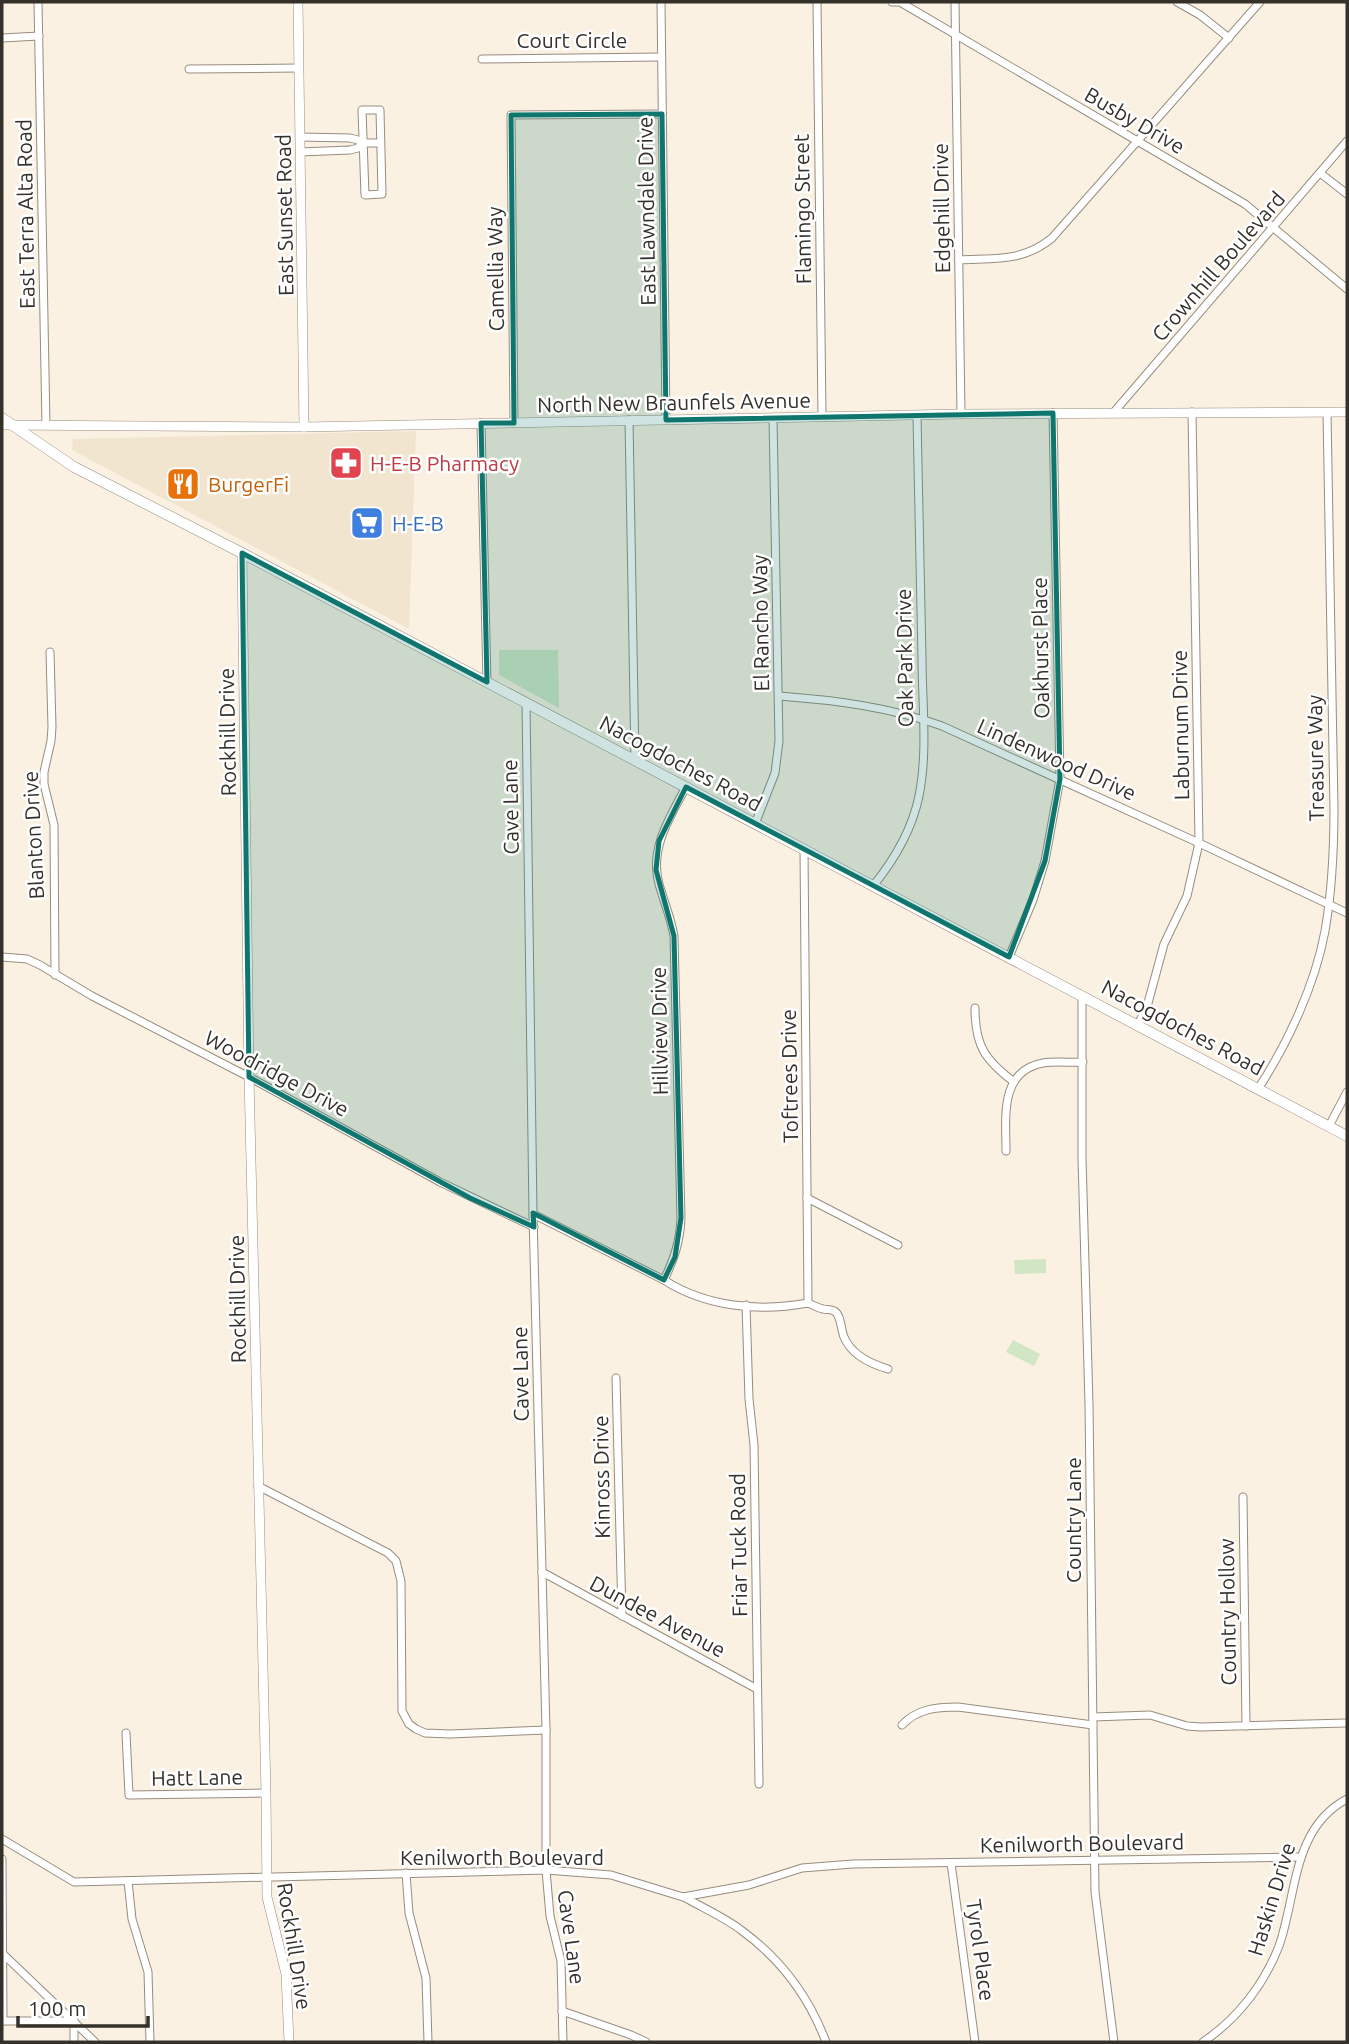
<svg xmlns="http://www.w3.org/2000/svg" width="1349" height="2044" font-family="Ubuntu,sans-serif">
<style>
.built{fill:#f2e5d0}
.green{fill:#d0e6c4}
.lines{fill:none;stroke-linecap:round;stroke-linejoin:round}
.minor-casing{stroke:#968d80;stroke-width:9}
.tertiary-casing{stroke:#968d80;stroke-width:10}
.secondary-casing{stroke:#968d80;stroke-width:11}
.minor{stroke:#fff;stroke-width:7}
.tertiary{stroke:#fff;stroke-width:9}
.secondary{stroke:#fff;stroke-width:10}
.marked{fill:#0f766e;fill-opacity:0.2;stroke:#0f766e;stroke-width:5;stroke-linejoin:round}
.labels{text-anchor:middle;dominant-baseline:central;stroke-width:5;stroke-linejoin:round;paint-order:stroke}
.street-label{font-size:21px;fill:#34312b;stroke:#fff}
.health-label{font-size:21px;fill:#be3a42;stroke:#fff;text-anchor:start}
.food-label{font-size:21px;fill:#c56008;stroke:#fff;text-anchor:start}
.shop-label{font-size:21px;fill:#366cbe;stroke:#fff;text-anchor:start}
</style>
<rect width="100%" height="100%" fill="#faf1e2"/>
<polygon class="built" points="416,431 409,629 72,450 73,439"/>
<g class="green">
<polygon points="499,650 558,650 559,708 499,675"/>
<polygon points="1046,1259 1046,1273 1015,1274 1014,1260"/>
<polygon points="1013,1340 1040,1354 1034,1366 1006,1352"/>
</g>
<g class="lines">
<defs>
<g id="minor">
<polyline points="38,2 46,425"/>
<polyline points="661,2 666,420"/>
<polyline points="817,2 822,416"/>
<polyline points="892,2 900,2 1245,204 1347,289"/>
<polyline points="955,2 961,414"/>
<polyline points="1177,2 1200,15 1229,38"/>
<polyline points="2,38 39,36"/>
<polyline points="482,59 661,57"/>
<polyline points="189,69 299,68"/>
<polygon points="362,110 380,110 382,194 365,195"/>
<polyline points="300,137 350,138 358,140 362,143"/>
<polyline points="300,152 350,150 358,148 362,143 380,143"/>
<polyline points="1320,173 1347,194"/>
<path d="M 959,260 C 995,258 1023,262 1052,238 L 1260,2"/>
<polyline points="1114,412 1347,141"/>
<polyline points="629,420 635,760"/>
<polyline points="481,423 487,682"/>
<polyline points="514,423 511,115 662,114"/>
<polyline points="50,652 52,727 51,741 44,772 44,784 54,825 55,975"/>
<path d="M 779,696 C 834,700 890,707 942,726 L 1199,843 L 1347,913"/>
<polyline points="526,703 533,1214 546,1730 546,1870 550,1916 561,1961 563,2042"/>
<polyline points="755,824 775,773 779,741 773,418"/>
<polyline points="804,850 808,1303"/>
<path d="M 873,886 C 895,859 912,830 919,796 C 928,751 922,703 922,657 C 920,577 919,497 917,416"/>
<polyline points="2,957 27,959 40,965 92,996 249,1077 440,1182 534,1227"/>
<polyline points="1009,957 1033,900 1045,861 1060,779 1053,413"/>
<polyline points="1082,996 1082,1158 1089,1404 1095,1892 1114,2042"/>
<path d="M 975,1008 C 975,1046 985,1060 1014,1082"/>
<polyline points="1138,1025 1148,1003 1164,944 1187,896 1199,843 1192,412"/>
<path d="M 1258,1089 C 1288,1043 1315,985 1325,931 C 1332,891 1334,848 1334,808 L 1327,412"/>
<polyline points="1329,1126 1347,1092"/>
<path d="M 1006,1151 C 1006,1118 999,1071 1043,1063 C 1056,1061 1070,1063 1083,1062"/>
<polyline points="807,1198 898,1245"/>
<path d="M 533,1214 L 664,1280 C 706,1307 759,1312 808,1303"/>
<path d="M 664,1280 C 674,1259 680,1242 681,1218 L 674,936 C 671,918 664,902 659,884 C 649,849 670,817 686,787"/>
<path d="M 808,1303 C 813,1305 818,1308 823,1309 C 827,1310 831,1309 834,1311 C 841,1314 841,1330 844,1337 C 851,1354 871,1364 888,1369"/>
<polyline points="746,1305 749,1399 754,1445 759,1784"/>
<polyline points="616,1378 622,1616"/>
<polyline points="258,1486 388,1553 396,1561 401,1581 402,1711 409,1724 416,1729 425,1733 450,1734 546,1730"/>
<polyline points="1243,1497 1246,1726"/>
<polyline points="542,1572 757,1689"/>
<polyline points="1093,1717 1150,1715 1187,1726 1201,1727 1346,1723"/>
<path d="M 902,1725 C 917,1709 936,1707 958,1707 L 1093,1725"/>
<polyline points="126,1733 129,1795 266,1793"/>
<polyline points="2,1839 74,1882 546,1870 611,1875 683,1897 749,1885 802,1868 853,1864 1301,1857"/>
<polyline points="2,1859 3,2021"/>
<polyline points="951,1863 975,2042"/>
<polyline points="406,1873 409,1913 426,1978 428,2042"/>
<polyline points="128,1881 132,1919 148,1972 150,2042"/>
<path d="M 684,1897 C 703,1908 724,1917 741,1930 C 781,1959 809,1997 826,2042"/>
<polyline points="3,1954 95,2042"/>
<polyline points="562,2011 631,2035 646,2042"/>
<polyline points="2,2021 74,2021"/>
<polyline points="74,2042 74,2021"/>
<path d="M 1203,2042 C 1237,2019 1264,1985 1279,1946 C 1297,1895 1292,1828 1347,1799"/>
</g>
<g id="tertiary">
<polyline points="298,2 304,427"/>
<polyline points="2,425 304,427 961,414 1347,412"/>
<polyline points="242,553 249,1077 266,1793 267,1897 286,1974 289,2042"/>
</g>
<polyline id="secondary" points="2,418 74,467 242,553 1347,1136"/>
</defs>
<use href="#minor" class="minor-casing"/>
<use href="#tertiary" class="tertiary-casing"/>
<use href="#secondary" class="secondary-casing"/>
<use href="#minor" class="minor"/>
<use href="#tertiary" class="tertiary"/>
<use href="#secondary" class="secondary"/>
</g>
<path class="marked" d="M 662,114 L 666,420 L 1053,413 L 1060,779 L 1045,861 L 1009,957 L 686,787 L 659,841 L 656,870 L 674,936 L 681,1218 L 675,1257 L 664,1280 L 533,1213 L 534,1227 L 470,1198 L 249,1077 L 242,553 L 487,682 L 481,423 L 514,423 L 511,115 Z"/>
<defs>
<symbol id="pharmacy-square" viewBox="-11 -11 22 22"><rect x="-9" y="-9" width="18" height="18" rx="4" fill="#e0444e" stroke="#fff"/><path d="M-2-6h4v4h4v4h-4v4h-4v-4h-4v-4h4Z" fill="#fff"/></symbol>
<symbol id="restaurant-square" viewBox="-11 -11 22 22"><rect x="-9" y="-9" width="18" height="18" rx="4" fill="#e8710a" stroke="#fff"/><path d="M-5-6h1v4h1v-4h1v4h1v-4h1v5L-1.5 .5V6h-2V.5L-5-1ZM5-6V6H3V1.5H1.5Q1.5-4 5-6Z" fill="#fff"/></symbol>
<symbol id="supermarket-square" viewBox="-11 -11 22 22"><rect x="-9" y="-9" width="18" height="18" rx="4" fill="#3f7fe0" stroke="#fff"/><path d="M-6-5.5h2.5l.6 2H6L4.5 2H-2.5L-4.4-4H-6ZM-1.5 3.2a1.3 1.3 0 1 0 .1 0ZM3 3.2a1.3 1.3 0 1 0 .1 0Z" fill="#fff"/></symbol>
</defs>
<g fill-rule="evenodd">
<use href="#pharmacy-square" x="327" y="444" width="38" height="38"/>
<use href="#restaurant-square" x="164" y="465" width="38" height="38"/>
<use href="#supermarket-square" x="348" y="504" width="38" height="38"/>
</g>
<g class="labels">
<g class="street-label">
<text x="572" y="40">Court Circle</text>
<text transform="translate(1135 120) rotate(30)">Busby Drive</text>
<text transform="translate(941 208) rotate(-91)">Edgehill Drive</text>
<text transform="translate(802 209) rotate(-91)">Flamingo Street</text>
<text transform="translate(646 211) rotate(-91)">East Lawndale Drive</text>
<text transform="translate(25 214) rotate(-91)">East Terra Alta Road</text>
<text transform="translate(284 215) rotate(-91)">East Sunset Road</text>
<text transform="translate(1218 266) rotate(-49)">Crownhill Boulevard</text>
<text transform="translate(495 269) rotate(-91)">Camellia Way</text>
<text transform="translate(674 402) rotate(-1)">North New Braunfels Avenue</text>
<text transform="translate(760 623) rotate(-91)">El Rancho Way</text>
<text transform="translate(1040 648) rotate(-91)">Oakhurst Place</text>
<text transform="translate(904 658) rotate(-91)">Oak Park Drive</text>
<text transform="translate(1180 725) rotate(-91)">Laburnum Drive</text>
<text transform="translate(227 732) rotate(-91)">Rockhill Drive</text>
<text transform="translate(1315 758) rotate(-91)">Treasure Way</text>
<text transform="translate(1057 759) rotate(24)">Lindenwood Drive</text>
<text transform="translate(681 763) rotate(28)">Nacogdoches Road</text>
<text transform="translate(510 807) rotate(-91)">Cave Lane</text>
<text transform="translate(33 835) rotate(-93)">Blanton Drive</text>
<text transform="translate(1183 1027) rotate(28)">Nacogdoches Road</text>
<text transform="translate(659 1031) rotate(-91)">Hillview Drive</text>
<text transform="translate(277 1073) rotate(28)">Woodridge Drive</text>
<text transform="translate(789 1076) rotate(-91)">Toftrees Drive</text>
<text transform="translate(237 1299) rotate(-91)">Rockhill Drive</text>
<text transform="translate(520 1374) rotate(-91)">Cave Lane</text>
<text transform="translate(601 1477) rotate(-91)">Kinross Drive</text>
<text transform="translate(1073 1520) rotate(-90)">Country Lane</text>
<text transform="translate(738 1545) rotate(-91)">Friar Tuck Road</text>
<text transform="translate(1227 1612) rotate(-91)">Country Hollow</text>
<text transform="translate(658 1616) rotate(28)">Dundee Avenue</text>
<text transform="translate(197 1777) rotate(-1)">Hatt Lane</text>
<text transform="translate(1082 1843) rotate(-1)">Kenilworth Boulevard</text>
<text x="502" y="1857">Kenilworth Boulevard</text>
<text transform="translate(1271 1899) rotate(-73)">Haskin Drive</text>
<text transform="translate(572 1937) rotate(82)">Cave Lane</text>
<text transform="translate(295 1946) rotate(81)">Rockhill Drive</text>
<text transform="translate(981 1950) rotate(82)">Tyrol Place</text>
</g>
<g class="health-label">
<text x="370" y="463">H-E-B Pharmacy</text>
</g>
<g class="food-label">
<text x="208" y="484">BurgerFi</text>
</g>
<g class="shop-label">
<text x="392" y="523">H-E-B</text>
</g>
</g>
<rect width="1349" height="2044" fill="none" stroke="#34312b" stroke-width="7"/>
<path d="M18 2016v10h130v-10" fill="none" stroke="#34312b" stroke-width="3.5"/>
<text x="28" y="2016" font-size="21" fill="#34312b" stroke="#ffffff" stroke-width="5" paint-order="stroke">100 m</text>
</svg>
